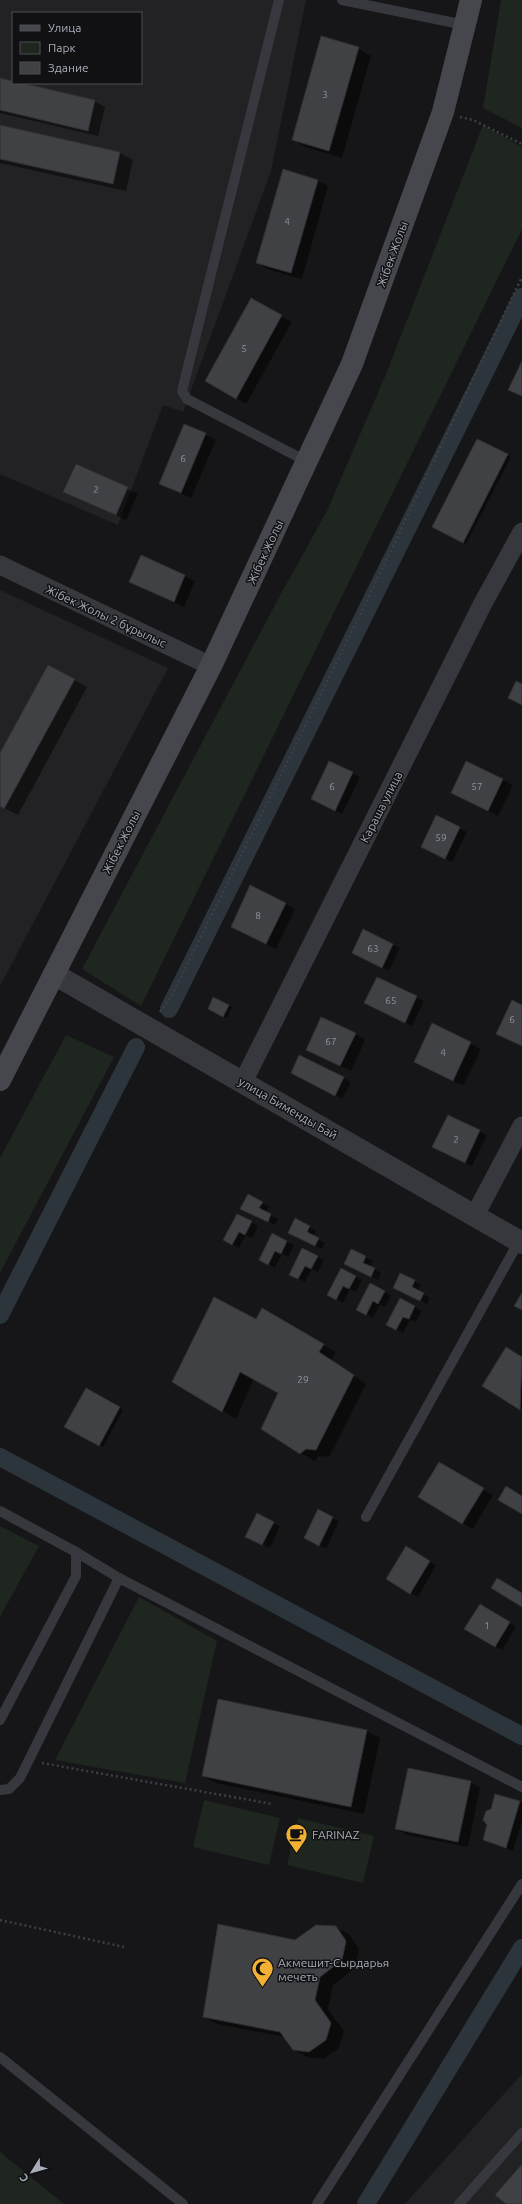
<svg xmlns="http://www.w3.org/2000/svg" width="522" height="2204" font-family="Ubuntu,sans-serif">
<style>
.built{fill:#222225;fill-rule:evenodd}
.green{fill:#1e261f}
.shadow{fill:#0007}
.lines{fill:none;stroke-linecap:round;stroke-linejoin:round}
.canal{stroke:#2c353c;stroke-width:18}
.building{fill:#404145;stroke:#303034}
.path{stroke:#3d3f44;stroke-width:2.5;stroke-dasharray:2 3;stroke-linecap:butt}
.service{stroke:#37383d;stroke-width:10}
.minor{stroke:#37383d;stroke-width:19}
.tertiary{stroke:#37383d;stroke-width:22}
.secondary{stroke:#45474d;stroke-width:22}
.labels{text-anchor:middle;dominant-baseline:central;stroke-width:3;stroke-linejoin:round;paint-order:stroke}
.number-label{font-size:10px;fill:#8e929b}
.street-label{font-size:12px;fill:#a8adb8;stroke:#111113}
.poi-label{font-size:12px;fill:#a8adb8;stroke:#111113;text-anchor:start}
</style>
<rect width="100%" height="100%" fill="#161618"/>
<g class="built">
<path d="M 0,0 L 306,0 L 271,171 L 183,412 L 163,405 L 118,525 L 0,474 ZM 13,13 L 141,13 L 141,83 L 13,83 Z"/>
<polygon points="0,590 168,668 0,986"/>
<polygon points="522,2074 522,2204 405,2204"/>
</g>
<g class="green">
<polygon points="501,0 522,0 522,128 483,108"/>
<polygon points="483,125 522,147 522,229 141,1006 82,969 277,601 327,511 386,374"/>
<polygon points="66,1035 114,1057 0,1273 0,1158"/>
<polygon points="0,1526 39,1546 0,1617"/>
<polygon points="139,1597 217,1641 185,1783 55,1760"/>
<polygon points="204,1800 280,1818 269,1865 193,1847"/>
<polygon points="298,1818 374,1836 363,1883 287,1865"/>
<polygon points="0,2152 64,2204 0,2204"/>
</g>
<g class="shadow">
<polygon points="358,48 371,56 342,158 306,147 293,140"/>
<polygon points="0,79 94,101 105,107 98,136 0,113"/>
<polygon points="0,126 120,153 133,160 126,191 0,163"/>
<polygon points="318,181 328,186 302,279 267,269 257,263"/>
<polygon points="252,299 292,322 246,404 206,381"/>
<polygon points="185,425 216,440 191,498 160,483"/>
<polygon points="478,440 511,457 466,544 434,527"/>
<polygon points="76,465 138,494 126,520 65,491"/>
<polygon points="185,576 195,581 184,607 130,582"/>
<polygon points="74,680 87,687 18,815 0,806 0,755"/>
<polygon points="330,762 360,777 342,814 319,803"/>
<polygon points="467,762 513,785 498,816 452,793"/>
<polygon points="437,817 467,832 452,862 422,847"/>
<polygon points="285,903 295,909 276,949 232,927"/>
<polygon points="364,931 400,948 389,971 360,957"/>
<polygon points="378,978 424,1001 412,1026 372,1007"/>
<polygon points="229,1005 232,1007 227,1018 212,1011"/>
<polygon points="433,1025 481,1049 463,1086 415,1062"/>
<polygon points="355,1034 365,1040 351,1071 317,1055"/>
<polygon points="300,1056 351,1082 342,1099 299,1076"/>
<polygon points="448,1116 487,1135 472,1166 440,1151"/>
<polygon points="262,1203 269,1206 266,1213 278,1219 275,1225 249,1212"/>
<polygon points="251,1222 258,1226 252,1238 246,1235 239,1248 224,1240"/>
<polygon points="309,1227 316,1231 313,1237 325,1243 322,1249 296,1237"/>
<polygon points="273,1234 294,1245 288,1257 282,1254 275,1268 260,1259"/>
<polygon points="303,1249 324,1260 318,1272 312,1269 305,1282 297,1278"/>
<polygon points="352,1250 373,1261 370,1267 381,1273 378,1280 352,1267"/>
<polygon points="400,1274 421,1285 418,1291 430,1298 427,1304 401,1291"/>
<polygon points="355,1277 362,1280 356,1292 350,1289 343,1303 328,1294"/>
<polygon points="385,1292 391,1295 385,1307 380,1304 373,1318 358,1309"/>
<polygon points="401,1300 422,1311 416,1322 410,1320 403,1333 388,1325"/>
<polygon points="263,1310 336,1352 331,1361 366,1384 329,1457 319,1456 314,1461 301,1453 279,1392 254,1378 236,1419 174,1382 257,1320"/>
<polygon points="506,1348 522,1358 522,1409 484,1386"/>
<polygon points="86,1389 123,1410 103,1447 66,1427"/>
<polygon points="439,1463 493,1495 473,1529 419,1497"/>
<polygon points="332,1518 339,1521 326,1549 312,1542"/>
<polygon points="273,1523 280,1526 270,1548 253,1540"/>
<polygon points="406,1547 436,1565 418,1597 387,1579"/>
<polygon points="480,1605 516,1627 502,1650 466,1629"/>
<polygon points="367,1731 380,1738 364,1814 216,1783 203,1776"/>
<polygon points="470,1782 480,1788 468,1847 407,1835 396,1829"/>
<polygon points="496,1795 522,1803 522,1821 513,1851 484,1839"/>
<polygon points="335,1927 349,1934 359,1949 355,1968 333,1985 328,2009 344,2031 339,2048 323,2059 307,2057 294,2050 285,2037 217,2024 204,2017 295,1941"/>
</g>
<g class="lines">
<g class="canal">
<polyline points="169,1009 522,297"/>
<polyline points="0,1315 136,1047"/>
<polyline points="0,1457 522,1736"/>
<polyline points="366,2204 522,1948"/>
</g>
</g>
<g class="building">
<polygon points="321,36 359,47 329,151 292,140"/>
<polygon points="0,78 13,81 13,83 22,83 95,100 88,131 0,110"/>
<polygon points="0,125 120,152 113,184 0,159"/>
<polygon points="283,169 318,180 291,273 256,263"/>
<polygon points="251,298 282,315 236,399 205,381"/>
<polygon points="522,361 522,396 508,390"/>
<polygon points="184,424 206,433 181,493 159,484"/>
<polygon points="477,439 508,454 463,543 432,527"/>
<polygon points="76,464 128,487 116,515 63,492"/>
<polygon points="141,555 185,575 174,602 129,582"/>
<polygon points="48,665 75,679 4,809 0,806 0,753"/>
<polygon points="516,681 522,684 522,705 508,698"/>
<polygon points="329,761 353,772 335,811 311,799"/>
<polygon points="466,761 503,779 488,811 451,793"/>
<polygon points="436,815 460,827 445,859 421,847"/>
<polygon points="250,885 286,903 266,944 231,927"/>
<polygon points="363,929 393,944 382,968 352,953"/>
<polygon points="377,977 417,996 405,1023 364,1003"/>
<polygon points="213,997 229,1005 223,1017 208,1009"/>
<polygon points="512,1000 522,1005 522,1046 496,1034"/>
<polygon points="321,1017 356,1033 340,1066 306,1050"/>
<polygon points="432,1023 471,1042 453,1081 414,1062"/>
<polygon points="299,1055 344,1077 335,1096 291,1073"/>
<polygon points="448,1115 480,1130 465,1163 432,1147"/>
<polygon points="248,1194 263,1202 259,1208 271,1214 268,1222 240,1209"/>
<polygon points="237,1214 252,1221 245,1235 239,1232 232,1245 223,1240"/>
<polygon points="295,1218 310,1226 307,1232 319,1238 315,1246 288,1233"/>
<polygon points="272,1233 287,1241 281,1254 275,1251 268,1265 259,1260"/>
<polygon points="302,1248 318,1256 311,1269 305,1266 298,1279 289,1275"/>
<polygon points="351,1249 366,1256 363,1263 375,1268 371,1277 344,1264"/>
<polygon points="341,1268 356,1276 349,1289 343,1286 336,1300 327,1295"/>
<polygon points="400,1273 415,1280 412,1287 424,1293 420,1301 393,1288"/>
<polygon points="370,1283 385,1291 378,1304 373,1301 366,1315 356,1310"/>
<polygon points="522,1293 522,1310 514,1306"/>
<polygon points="214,1297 256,1319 262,1308 324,1344 319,1352 354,1375 316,1450 306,1449 300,1454 261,1429 278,1393 240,1372 222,1412 172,1382"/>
<polygon points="400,1298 415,1306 409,1319 403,1317 396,1330 386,1325"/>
<polygon points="506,1347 522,1357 520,1410 482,1386"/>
<polygon points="86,1388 120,1407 99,1446 64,1427"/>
<polygon points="439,1462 484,1488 462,1524 418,1497"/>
<polygon points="506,1486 522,1496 522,1514 498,1500"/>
<polygon points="318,1509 333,1517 319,1546 304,1538"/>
<polygon points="257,1513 274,1522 262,1545 245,1537"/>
<polygon points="406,1546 430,1561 410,1594 386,1579"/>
<polygon points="497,1578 522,1593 522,1607 491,1588"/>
<polygon points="480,1604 510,1622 495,1647 464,1629"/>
<polygon points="218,1699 367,1730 351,1807 202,1776"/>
<polygon points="408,1768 471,1781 458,1842 395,1829"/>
<polygon points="495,1794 520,1801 506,1848 483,1840 487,1825 483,1820 486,1811 491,1809"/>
<polygon points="218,1924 295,1940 316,1925 336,1926 346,1941 342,1960 320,1977 315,2000 331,2023 326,2040 309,2052 293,2050 280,2032 203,2017"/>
<polygon points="522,2164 522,2204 506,2204 495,2195"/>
</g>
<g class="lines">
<g class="path">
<polyline points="460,117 473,120 522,144"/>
<polyline points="160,1012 172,995 359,617 522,277"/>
<polyline points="42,1763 272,1804"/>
<polyline points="0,1920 124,1947"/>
</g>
<g class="service">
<polyline points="279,0 182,391 187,399 306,461"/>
<polyline points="342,0 465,25"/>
<polyline points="0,1511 76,1552 119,1578 522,1787"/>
<polyline points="366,1517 519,1241"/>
<polyline points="0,1720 76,1576 76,1552"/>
<polyline points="0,1790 9,1789 20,1778 119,1578"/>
<polyline points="0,2057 183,2204"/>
<polyline points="317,2204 522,1884"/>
<polyline points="459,2204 522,2133"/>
</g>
<g class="minor">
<polyline points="0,565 211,666"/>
<polyline points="243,1082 482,605 522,532"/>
<polyline points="475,1215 522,1126"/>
</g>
<polyline class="tertiary" points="54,974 522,1243"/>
<polyline class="secondary" points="0,1080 211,666 352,364 443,112 471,0"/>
</g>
<defs>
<symbol id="cafe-pin" viewBox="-11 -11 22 30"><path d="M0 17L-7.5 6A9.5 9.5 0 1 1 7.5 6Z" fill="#f2b134" stroke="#111113"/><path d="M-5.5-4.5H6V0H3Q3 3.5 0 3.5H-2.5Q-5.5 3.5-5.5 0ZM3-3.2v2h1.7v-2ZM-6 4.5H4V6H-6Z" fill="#111"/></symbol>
<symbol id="mosque-pin" viewBox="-11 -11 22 30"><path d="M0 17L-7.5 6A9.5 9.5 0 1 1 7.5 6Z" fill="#f2b134" stroke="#111113"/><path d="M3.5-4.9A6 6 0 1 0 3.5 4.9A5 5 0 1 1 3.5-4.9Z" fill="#111"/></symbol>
</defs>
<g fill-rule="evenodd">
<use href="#cafe-pin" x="284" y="1822" width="25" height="34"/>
<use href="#mosque-pin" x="250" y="1956" width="25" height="34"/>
</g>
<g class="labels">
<g class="number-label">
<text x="325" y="94">3</text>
<text x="287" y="221">4</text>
<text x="244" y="348">5</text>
<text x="183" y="458">6</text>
<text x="96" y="489">2</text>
<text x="332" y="786">6</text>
<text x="477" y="786">57</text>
<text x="441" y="837">59</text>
<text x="258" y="915">8</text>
<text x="373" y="948">63</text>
<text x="391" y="1000">65</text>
<text x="512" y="1019">6</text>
<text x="331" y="1041">67</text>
<text x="443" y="1052">4</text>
<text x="456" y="1139">2</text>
<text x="303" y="1379">29</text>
<text x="487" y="1625">1</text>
</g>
<g class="street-label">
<text transform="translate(392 254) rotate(-70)">Жібек Жолы</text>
<text transform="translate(265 552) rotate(-65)">Жібек Жолы</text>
<text transform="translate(106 616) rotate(25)">Жібек Жолы 2 бұрылыс</text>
<text transform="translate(381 807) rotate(-63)">Караша улица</text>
<text transform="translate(121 842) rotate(-63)">Жібек Жолы</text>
<text transform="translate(288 1108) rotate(30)">улица Бименды Бай</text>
</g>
<g class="poi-label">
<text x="312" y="1834">FARINAZ</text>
<text x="278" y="1962">Акмешит-Сырдарья<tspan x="278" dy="14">мечеть</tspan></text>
</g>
</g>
<rect x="12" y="12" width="130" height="72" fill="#111113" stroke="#4d4f55"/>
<rect x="20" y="25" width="20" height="6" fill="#45474d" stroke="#4d4f55"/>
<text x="48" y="32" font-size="12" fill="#a8adb8">Улица</text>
<rect x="20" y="42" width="20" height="12" fill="#1e261f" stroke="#4d4f55"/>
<text x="48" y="52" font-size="12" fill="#a8adb8">Парк</text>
<rect x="20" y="62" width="20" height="12" fill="#404145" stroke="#4d4f55"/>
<text x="48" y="72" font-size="12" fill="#a8adb8">Здание</text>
<g transform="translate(32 2172) rotate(233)" stroke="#111113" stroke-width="3" paint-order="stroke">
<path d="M0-3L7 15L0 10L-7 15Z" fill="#a8adb8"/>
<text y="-6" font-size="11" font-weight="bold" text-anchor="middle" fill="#a8adb8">С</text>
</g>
</svg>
